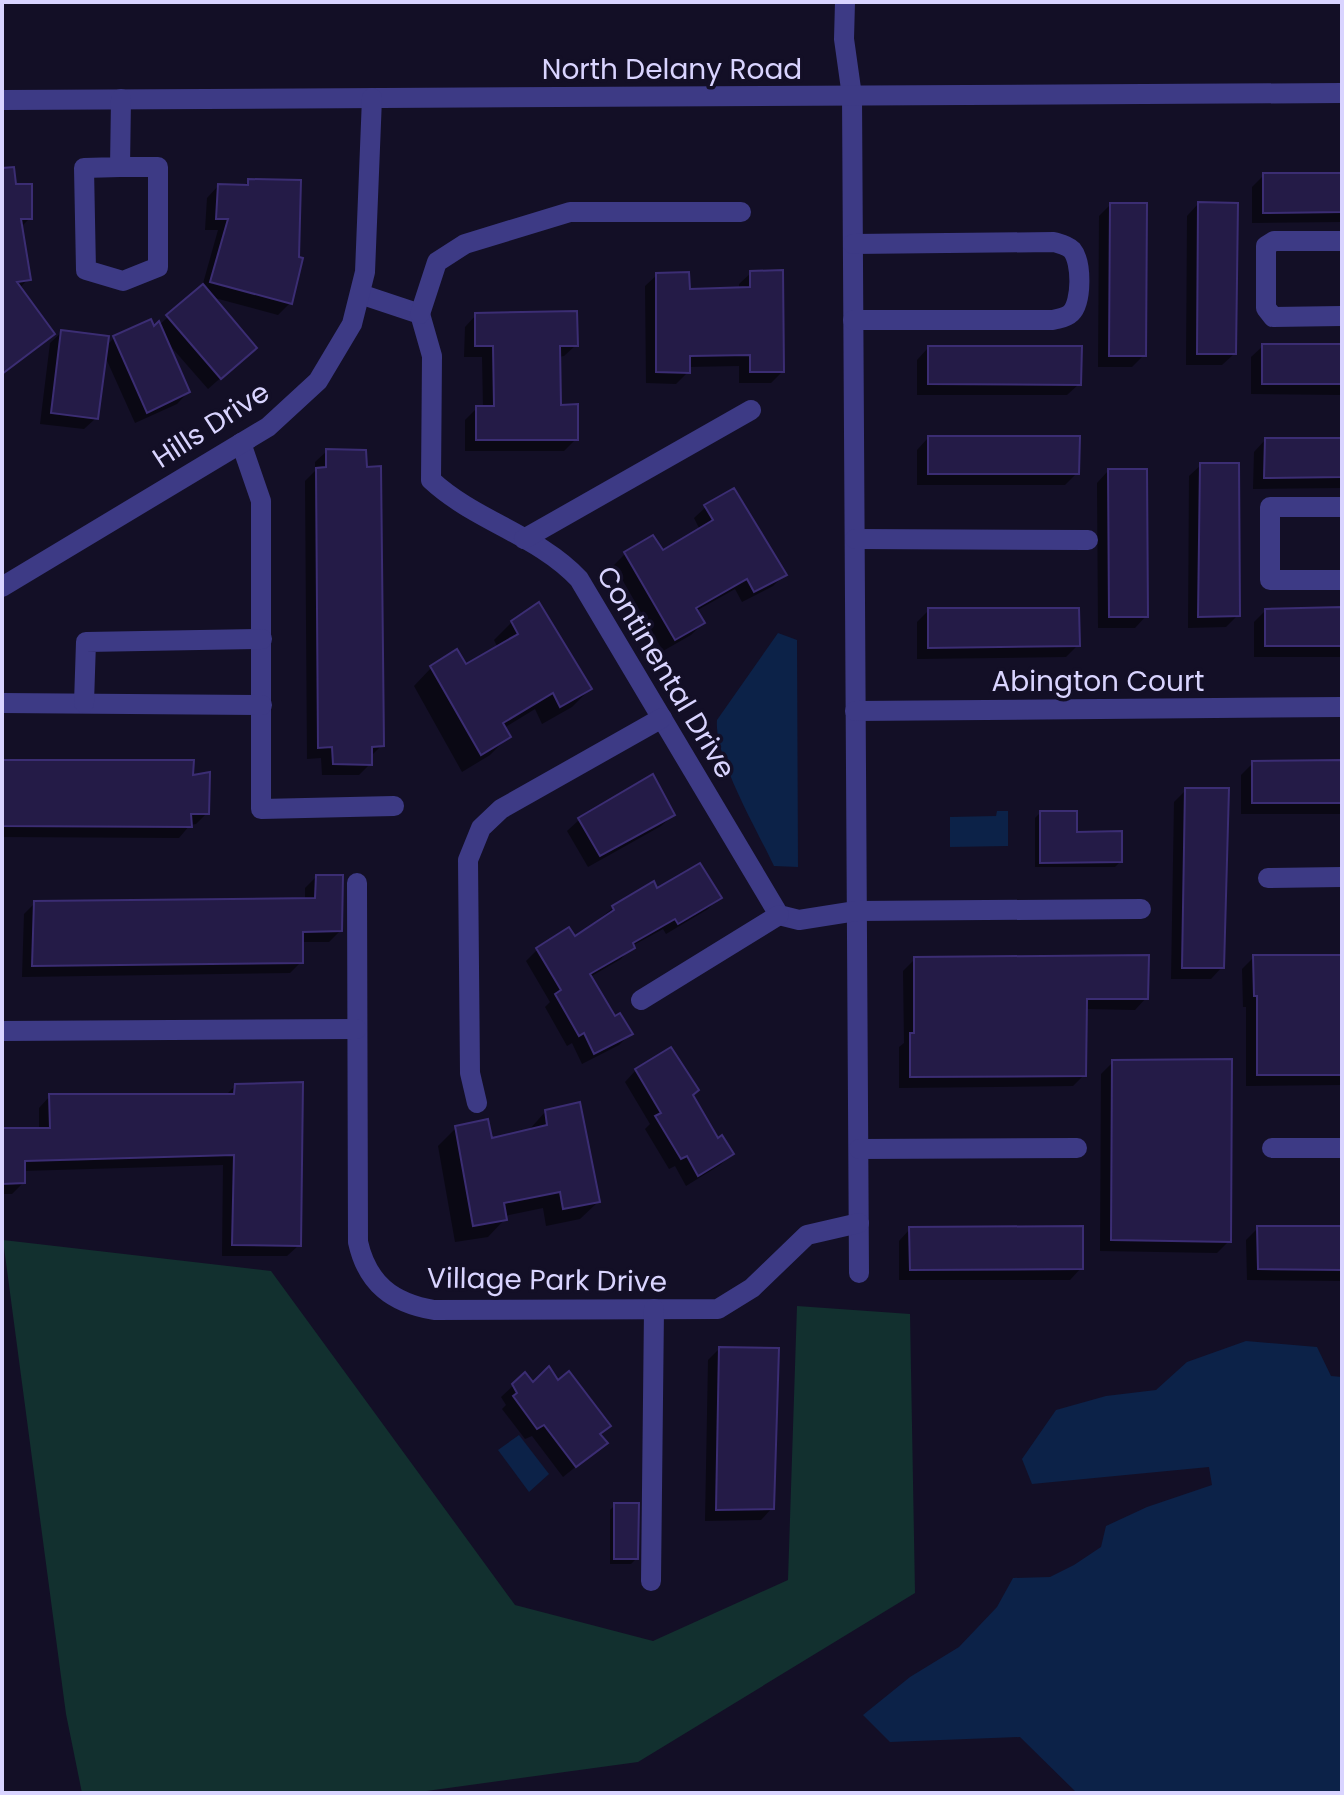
<svg xmlns="http://www.w3.org/2000/svg" width="1344" height="1795" font-family="Poppins,sans-serif">
<style>
.green{fill:#12302f}
.water{fill:#0c2248}
.shadow{fill:#0007}
.building{fill:#241b47;stroke:#3b2d73;stroke-width:2}
.lines{fill:none;stroke-linecap:round;stroke-linejoin:round}
.minor{stroke:#3d3a85;stroke-width:20}
.labels{text-anchor:middle;dominant-baseline:central;stroke-width:7;stroke-linejoin:round;paint-order:stroke}
.street-label{font-size:28px;fill:#d9d4ff;stroke:#130f26}
</style>
<rect width="100%" height="100%" fill="#130f26"/>
<polygon class="green" points="3,1240 271,1271 515,1605 653,1641 788,1580 797,1306 910,1314 915,1593 638,1762 412,1793 82,1793 66,1714"/>
<g class="water">
<path d="M 778,633 L 797,640 L 798,867 L 774,866 C 757,830 714,757 717,720 Z"/>
<polygon points="997,811 1008,811 1008,846 950,847 950,817 996,816"/>
<polygon points="1246,1341 1317,1347 1331,1376 1342,1377 1342,1793 1077,1793 1020,1737 890,1742 863,1715 910,1677 959,1647 997,1607 1013,1578 1050,1577 1074,1565 1101,1547 1106,1526 1147,1507 1212,1485 1209,1467 1032,1484 1022,1459 1056,1410 1106,1396 1156,1390 1187,1362"/>
<polygon points="519,1435 549,1474 529,1492 498,1450"/>
</g>
<g class="shadow">
<polygon points="1264,175 1342,175 1342,222 1252,223 1252,187"/>
<polygon points="249,181 290,303 278,315 211,297 242,359 208,389 166,341 188,392 177,404 135,423 104,354 96,418 84,429 40,424 50,343 62,332 106,346 114,338 150,322 153,329 158,326 202,287 218,230 205,230 207,198 218,186 242,187"/>
<polygon points="2,186 30,218 21,227 28,279 17,291 2,300"/>
<polygon points="1198,204 1234,354 1222,365 1186,365 1187,216"/>
<polygon points="1110,205 1144,355 1132,367 1098,367 1099,216"/>
<polygon points="751,273 782,372 771,383 739,383 739,366 688,367 688,372 676,384 646,383 645,286 657,275 688,291 739,289 739,284"/>
<polygon points="476,315 576,345 564,356 558,357 559,407 576,439 564,451 465,451 465,420 477,408 483,408 482,357 464,357 465,327"/>
<polygon points="1263,346 1342,346 1342,395 1251,394 1251,357"/>
<polygon points="928,348 1079,384 1067,395 917,395 917,360"/>
<polygon points="928,438 1077,473 1065,485 917,485 917,450"/>
<polygon points="1265,440 1342,440 1342,488 1253,489 1254,452"/>
<polygon points="327,451 382,745 370,757 370,764 359,775 322,775 321,758 307,759 305,481 315,471 315,462"/>
<polygon points="1201,465 1238,615 1226,627 1188,628 1189,476"/>
<polygon points="1108,471 1146,616 1135,628 1098,628 1097,483"/>
<polygon points="706,507 784,575 773,586 742,602 735,589 696,611 703,623 691,635 663,651 614,565 625,554 662,553 700,530 694,518"/>
<polygon points="1342,609 1342,657 1254,657 1254,622 1265,611"/>
<polygon points="929,610 1078,645 1066,657 917,659 917,622"/>
<polygon points="512,622 590,689 572,707 542,724 535,709 504,728 508,737 490,755 462,772 414,686 431,668 465,667 498,648 494,640"/>
<polygon points="2,762 191,778 207,813 196,824 190,825 179,838 2,837"/>
<polygon points="1342,762 1342,814 1241,814 1241,775 1253,763"/>
<polygon points="652,776 673,815 661,826 588,867 567,831 579,820"/>
<polygon points="1186,790 1222,967 1211,979 1171,979 1174,802"/>
<polygon points="1040,813 1075,834 1120,862 1115,867 1035,867 1035,818"/>
<polygon points="316,877 340,931 329,942 301,942 301,962 290,973 22,977 24,914 35,903 305,900 305,888"/>
<polygon points="657,891 719,897 708,909 666,934 663,929 632,946 621,959 590,977 614,1019 630,1034 619,1045 582,1064 572,1043 567,1046 545,1007 550,1002 526,961 537,950 574,939 613,908"/>
<polygon points="1254,957 1342,957 1342,1085 1246,1086 1246,1007 1243,1007 1242,969"/>
<polygon points="915,959 1146,998 1135,1010 1085,1009 1084,1075 1073,1086 899,1088 899,1047 904,1043 903,971"/>
<polygon points="1113,1062 1229,1241 1217,1253 1100,1251 1101,1074"/>
<polygon points="636,1070 691,1095 717,1141 731,1154 720,1165 686,1186 675,1166 669,1169 645,1129 650,1124 625,1082"/>
<polygon points="235,1086 299,1245 287,1256 222,1256 223,1165 23,1171 23,1183 12,1194 2,1194 2,1130 39,1130 39,1108 50,1096 225,1096"/>
<polygon points="546,1111 598,1202 580,1219 546,1226 543,1208 505,1216 505,1219 488,1237 455,1242 438,1146 456,1128 490,1140 528,1131"/>
<polygon points="1258,1228 1342,1228 1342,1281 1247,1280 1246,1240"/>
<polygon points="910,1229 1081,1268 1070,1280 899,1280 899,1241"/>
<polygon points="719,1349 772,1508 761,1520 705,1521 708,1360"/>
<polygon points="525,1375 532,1384 599,1435 605,1443 563,1477 532,1436 525,1439 502,1409 506,1405 501,1397"/>
<polygon points="615,1505 636,1559 631,1564 610,1564 610,1510"/>
</g>
<g class="building">
<polygon points="14,167 16,184 32,184 32,219 21,219 31,280 17,282 55,334 2,374 2,168"/>
<polygon points="1263,173 1342,173 1342,212 1263,213"/>
<polygon points="248,179 301,180 299,257 303,258 292,304 210,282 228,219 216,219 218,184 248,185"/>
<polygon points="1198,202 1238,203 1236,354 1197,354"/>
<polygon points="1110,203 1147,203 1146,356 1109,356"/>
<polygon points="783,270 784,372 750,372 750,355 690,356 690,373 656,372 656,273 689,272 690,289 750,287 750,271"/>
<polygon points="203,284 257,348 221,379 166,315"/>
<polygon points="577,311 578,346 560,346 561,405 578,404 578,440 476,440 476,406 494,406 493,346 475,346 475,313"/>
<polygon points="151,319 154,326 159,321 190,392 147,413 113,336"/>
<polygon points="61,330 109,336 98,419 51,413"/>
<rect x="1262" y="344" width="80" height="40"/>
<polygon points="928,346 1082,346 1081,385 928,384"/>
<polygon points="928,436 1080,436 1079,474 928,474"/>
<polygon points="1265,438 1342,438 1342,477 1264,478"/>
<polygon points="326,449 366,450 367,467 381,466 384,746 372,747 372,765 333,764 332,747 318,748 316,468 326,467"/>
<polygon points="1200,463 1239,463 1240,616 1198,617"/>
<polygon points="1108,469 1147,469 1148,617 1109,617"/>
<polygon points="734,488 787,575 754,592 747,579 696,608 705,623 675,640 624,552 653,535 663,550 713,520 704,505"/>
<polygon points="539,602 592,689 560,707 553,693 503,723 511,737 481,755 430,666 457,649 466,664 518,634 511,621"/>
<polygon points="1342,607 1342,646 1265,646 1265,609"/>
<polygon points="928,608 1079,608 1080,646 928,648"/>
<polygon points="2,760 194,760 193,775 210,772 209,814 191,814 192,827 2,826"/>
<polygon points="1342,760 1342,803 1252,803 1252,761"/>
<polygon points="653,774 675,815 600,856 578,818"/>
<polygon points="1185,788 1229,788 1224,968 1182,968"/>
<polygon points="1040,811 1077,811 1077,832 1122,831 1122,862 1040,863"/>
<polygon points="700,863 722,898 678,924 675,919 633,943 635,948 590,974 615,1016 620,1013 633,1034 594,1054 584,1033 579,1036 555,994 561,990 536,948 569,927 575,936 614,910 612,906 654,881 657,888"/>
<polygon points="316,875 343,875 342,931 303,932 303,963 32,966 34,901 315,898"/>
<polygon points="1149,955 1148,999 1087,999 1086,1076 910,1077 910,1033 914,1033 914,957"/>
<polygon points="1253,955 1342,955 1342,1075 1257,1075 1257,996 1254,996"/>
<polygon points="671,1047 699,1090 693,1095 718,1138 722,1135 734,1154 698,1176 687,1156 681,1159 655,1116 661,1113 635,1069"/>
<polygon points="1232,1059 1231,1242 1111,1240 1112,1060"/>
<polygon points="303,1082 301,1246 232,1245 234,1155 25,1161 25,1183 2,1184 2,1128 50,1128 49,1094 234,1094 235,1084"/>
<polygon points="580,1102 600,1202 563,1209 560,1192 504,1203 507,1220 473,1226 455,1126 488,1119 492,1138 547,1125 545,1110"/>
<polygon points="1083,1226 1083,1269 910,1270 909,1227"/>
<polygon points="1257,1226 1342,1226 1342,1270 1258,1269"/>
<polygon points="719,1347 779,1348 774,1509 716,1510"/>
<polygon points="549,1366 558,1380 569,1371 611,1426 600,1434 608,1443 576,1467 544,1425 537,1429 513,1396 517,1393 512,1384 525,1372 533,1382"/>
<polygon points="614,1503 639,1503 638,1559 614,1559"/>
</g>
<g class="lines">
<g class="minor">
<polyline points="845,2 844,39 852,96 859,1273"/>
<polyline points="2,100 1342,93"/>
<polyline points="120,167 158,167 158,267 123,281 86,270 84,168 120,167 121,99"/>
<polyline points="1342,241 1274,241 1266,246 1266,308 1273,317 1342,316"/>
<path d="M 853,244 L 1054,242 C 1061,244 1067,245 1072,250 C 1082,262 1082,302 1071,313 C 1066,318 1060,318 1053,320 L 853,320"/>
<path d="M 360,294 L 420,314 L 432,356 L 431,480 C 475,521 538,535 579,579 L 779,915 L 799,920 L 856,911 L 1141,909"/>
<polyline points="420,314 437,262 465,244 570,212 741,212"/>
<polyline points="241,443 261,501 261,809 394,806"/>
<polyline points="1342,507 1270,507 1270,580 1342,580"/>
<polyline points="524,539 751,410"/>
<polyline points="855,539 1088,540"/>
<polyline points="2,587 268,427 318,381 352,324 365,272 372,98"/>
<polyline points="2,703 262,705"/>
<polyline points="84,703 86,642 262,639"/>
<polyline points="855,711 1342,707"/>
<polyline points="1268,878 1342,877"/>
<path d="M 357,883 L 358,1242 C 367,1283 392,1303 434,1310 L 718,1309 L 752,1288 L 807,1235 L 859,1223"/>
<polyline points="641,1000 779,915"/>
<polyline points="2,1031 357,1029"/>
<polyline points="477,1103 470,1073 468,860 481,828 501,809 662,718"/>
<polyline points="1272,1148 1342,1148"/>
<polyline points="859,1149 1077,1148"/>
<polyline points="651,1581 654,1309"/>
</g>
</g>
<g class="labels">
<g class="street-label">
<text x="672" y="69">North Delany Road</text>
<text transform="translate(211 425) rotate(-33)">Hills Drive</text>
<text transform="translate(666 672) rotate(59)">Continental Drive</text>
<text x="1098" y="681">Abington Court</text>
<text transform="translate(547 1280) rotate(1)">Village Park Drive</text>
</g>
</g>
<rect width="1344" height="1795" fill="none" stroke="#d9d4ff" stroke-width="8"/>
</svg>
